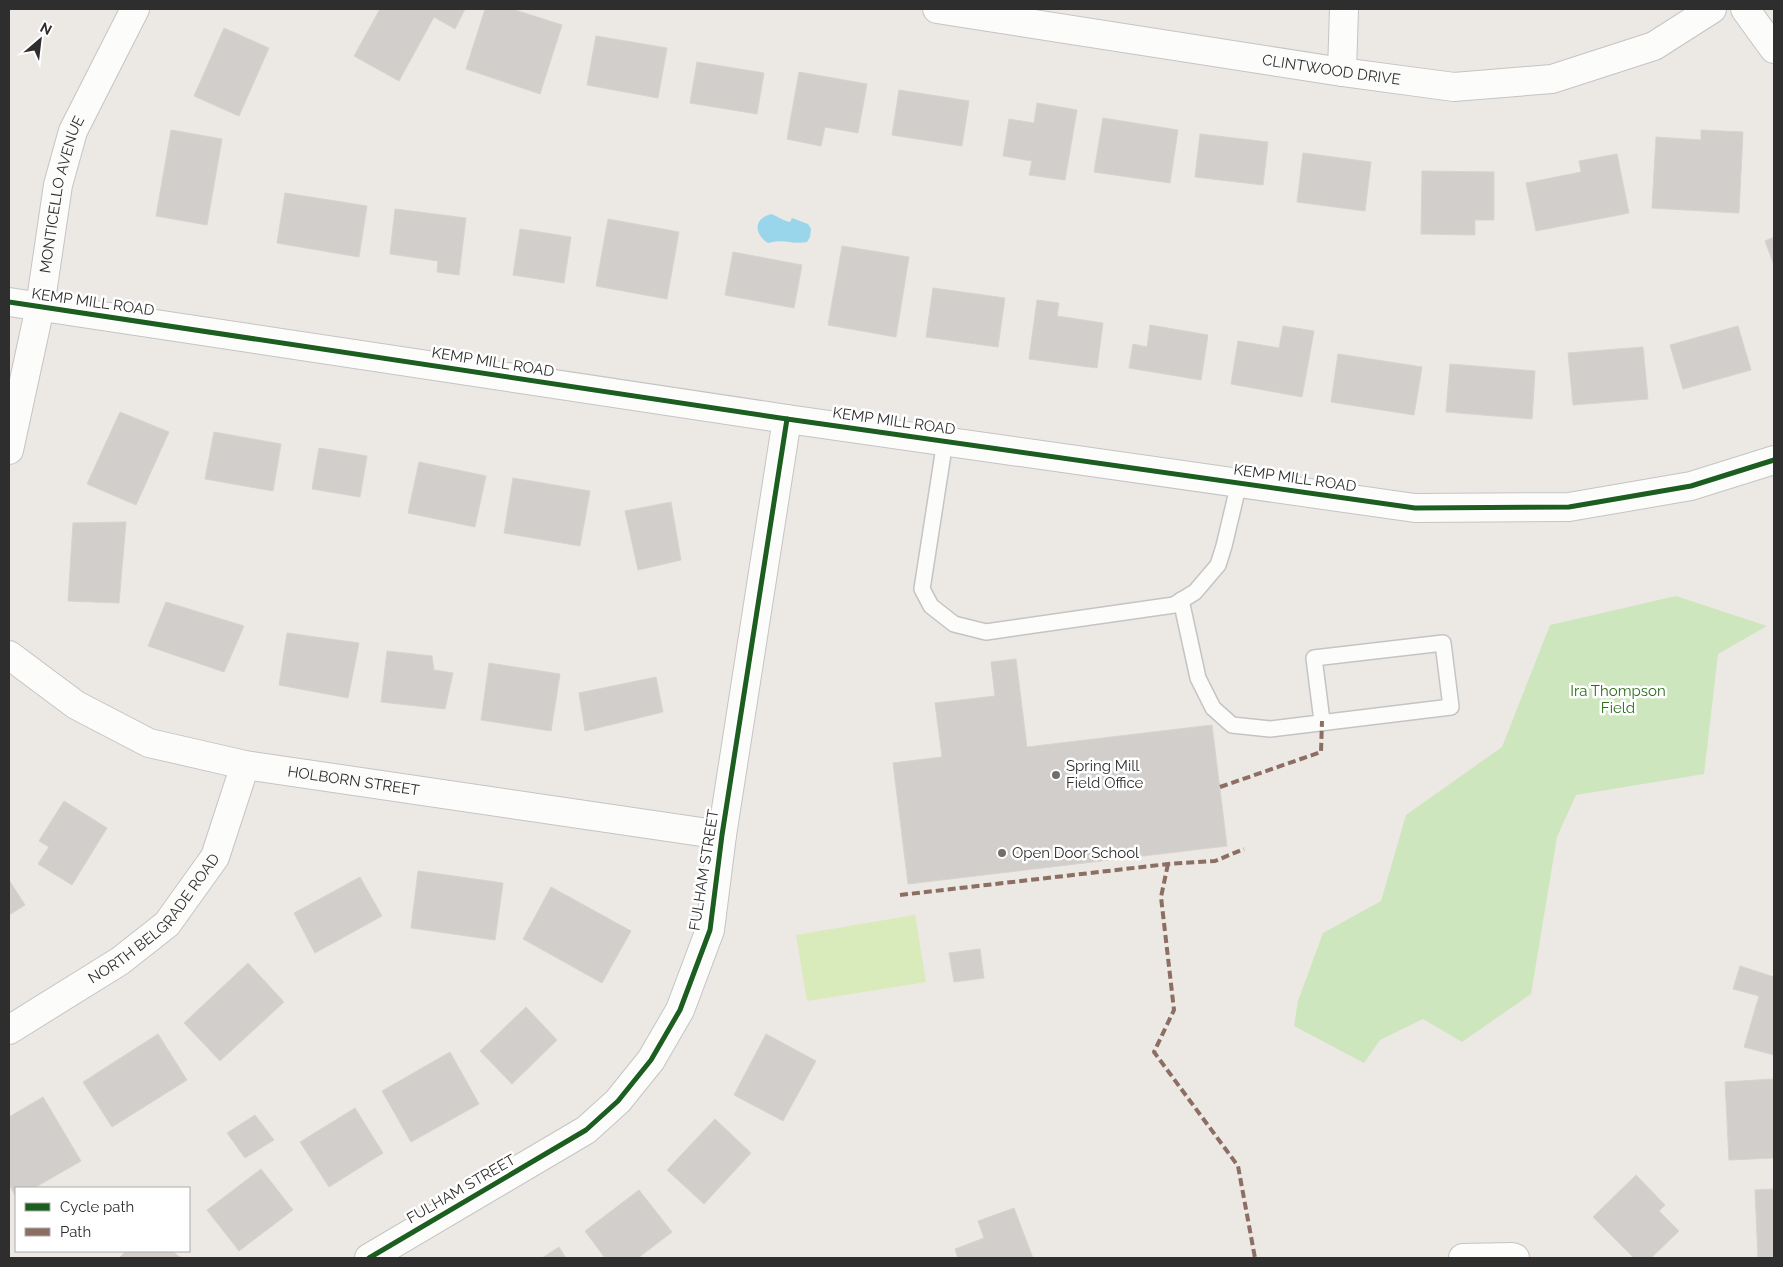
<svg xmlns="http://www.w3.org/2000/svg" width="1783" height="1267" font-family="Raleway,sans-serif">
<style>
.green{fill:#cee6be}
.pitch{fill:#d9eabb}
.water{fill:#99d6ec}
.building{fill:#d1cecb;stroke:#d7d4d0}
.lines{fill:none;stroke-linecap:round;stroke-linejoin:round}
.service-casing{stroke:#c5c4c5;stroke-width:18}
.minor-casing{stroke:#c5c4c5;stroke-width:30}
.tertiary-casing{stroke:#c5c4c5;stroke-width:30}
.service{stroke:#fcfcfb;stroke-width:15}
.minor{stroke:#fcfcfb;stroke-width:28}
.tertiary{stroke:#fcfcfb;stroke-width:28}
.quiet{stroke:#8d6e63;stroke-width:4;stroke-dasharray:8 4;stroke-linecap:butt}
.cycleway-casing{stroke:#fff;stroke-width:8}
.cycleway{stroke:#1b5e20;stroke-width:5}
.poi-dot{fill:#706f6e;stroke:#fff;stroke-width:2}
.labels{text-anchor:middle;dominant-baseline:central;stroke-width:5;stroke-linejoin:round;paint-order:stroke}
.street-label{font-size:15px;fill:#2e2e2e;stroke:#fff}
.park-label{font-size:15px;fill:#2c6e1b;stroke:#fff}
.poi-label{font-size:15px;fill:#2e2e2e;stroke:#fff;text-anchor:start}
</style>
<rect width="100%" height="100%" fill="#ece8e4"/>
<polygon class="green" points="1676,596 1767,626 1718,654 1704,774 1576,795 1557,837 1531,994 1462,1042 1423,1019 1380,1040 1364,1063 1294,1026 1298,1001 1323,933 1381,901 1406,815 1502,747 1550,625"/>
<polygon class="pitch" points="915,915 926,982 807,1001 796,935"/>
<path class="water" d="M 771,214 C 778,216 783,221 790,222 L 792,218 L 808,224 L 811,229 L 810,237 L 807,242 C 792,245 784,238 768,243 C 754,234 753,219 771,214 Z"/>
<g class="building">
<polygon points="380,9 465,9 455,29 434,17 399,81 354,56"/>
<polygon points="485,9 512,9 562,25 540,94 466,69"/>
<polygon points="224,28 269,48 239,116 194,96"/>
<polygon points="596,36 667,48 658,98 587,85"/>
<polygon points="697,62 764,73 757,114 690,103"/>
<polygon points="799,72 867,84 858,133 825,127 821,146 787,139"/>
<polygon points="899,90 969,101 962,146 892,135"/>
<polygon points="1037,103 1077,110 1065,180 1029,175 1032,161 1003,156 1009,119 1034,123"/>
<polygon points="1103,118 1178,130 1170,183 1094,172"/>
<polygon points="171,130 222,139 207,225 156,216"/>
<polygon points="1701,130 1743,132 1739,213 1652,208 1656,137 1701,140"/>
<polygon points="1200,134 1268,142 1263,185 1195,177"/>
<polygon points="1303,153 1371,162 1365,211 1297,202"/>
<polygon points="1617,154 1629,213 1536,231 1526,183 1581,172 1579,161"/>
<polygon points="1422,171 1494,172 1494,220 1475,220 1475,235 1421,234"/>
<polygon points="285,193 367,206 359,257 277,243"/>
<polygon points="395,209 466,218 459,275 437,272 438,261 390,254"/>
<polygon points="608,219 679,232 667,299 596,286"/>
<polygon points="520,229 571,237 564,283 513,275"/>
<polygon points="1774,237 1774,265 1765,241"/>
<polygon points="842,246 909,257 896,337 828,325"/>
<polygon points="733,252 802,265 794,308 725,295"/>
<polygon points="933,288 1005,298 998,347 926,337"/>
<polygon points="1037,300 1059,303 1057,316 1103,323 1097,368 1029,359"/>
<polygon points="1150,325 1208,335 1201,380 1129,368 1133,344 1147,347"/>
<polygon points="1283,326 1314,331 1302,397 1231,384 1238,341 1279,348"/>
<polygon points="1738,326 1751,370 1683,389 1670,345"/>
<polygon points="1643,347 1648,399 1573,405 1568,353"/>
<polygon points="1338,354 1422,367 1414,415 1331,402"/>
<polygon points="1450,364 1535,371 1532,419 1446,412"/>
<polygon points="120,412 169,432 136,505 87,484"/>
<polygon points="214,432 281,444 273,491 205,479"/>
<polygon points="319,448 367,456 360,497 312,489"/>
<polygon points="419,462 486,476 475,527 408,513"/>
<polygon points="513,478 590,491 580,546 504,533"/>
<polygon points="671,502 681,560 638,570 625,511"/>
<polygon points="126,522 119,603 68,601 73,523"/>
<polygon points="166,602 244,626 224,672 148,646"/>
<polygon points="287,633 359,643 348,698 279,685"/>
<polygon points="387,651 432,656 434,670 453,673 445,709 381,702"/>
<polygon points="1016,659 1027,747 1212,725 1227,846 908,884 893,763 942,757 935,703 995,696 991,662"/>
<polygon points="489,663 560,674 551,731 481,720"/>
<polygon points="656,677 663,712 585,731 579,693"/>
<polygon points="64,801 107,828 72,885 38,864 49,847 39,841"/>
<polygon points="418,871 503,883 495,940 411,928"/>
<polygon points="360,877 382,916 315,953 294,913"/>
<polygon points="9,880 25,905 9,915"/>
<polygon points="551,887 631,931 602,983 523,939"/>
<polygon points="980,949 984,978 954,982 949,953"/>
<polygon points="248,963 284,1002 220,1061 184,1023"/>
<polygon points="1740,966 1774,977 1774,1055 1744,1047 1759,996 1733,989"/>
<polygon points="526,1007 557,1040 512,1084 480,1051"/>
<polygon points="158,1034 187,1080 112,1127 83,1082"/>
<polygon points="766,1034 816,1061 783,1121 734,1095"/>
<polygon points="450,1052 479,1104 411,1142 382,1091"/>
<polygon points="1774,1079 1774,1158 1729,1160 1725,1082"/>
<polygon points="43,1097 81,1161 34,1188 16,1188 16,1197 9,1184 9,1117"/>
<polygon points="355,1108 383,1153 329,1187 300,1142"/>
<polygon points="255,1115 274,1140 245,1158 227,1133"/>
<polygon points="715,1119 751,1153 704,1204 667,1170"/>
<polygon points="261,1169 293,1210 239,1251 207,1210"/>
<polygon points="1636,1175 1665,1205 1659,1211 1679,1231 1651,1258 1634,1258 1593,1217"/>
<polygon points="1774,1189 1774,1258 1758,1258 1755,1190"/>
<polygon points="639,1190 672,1232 638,1258 605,1258 585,1231"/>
<polygon points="1014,1208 1033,1258 958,1258 955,1249 984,1238 978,1221"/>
<polygon points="559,1247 566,1258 542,1258"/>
<polygon points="126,1251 172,1251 181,1258 119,1258"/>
</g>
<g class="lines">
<defs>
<g id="service">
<polyline points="945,441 922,589 931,606 954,624 986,632 1174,605 1195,592 1218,565 1224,546 1239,483"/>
<polyline points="1181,600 1198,678 1213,708 1232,725 1270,729 1451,707 1443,643 1314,658 1322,721"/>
</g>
<g id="minor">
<path id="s1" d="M 937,9 L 1342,72 L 1454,87 L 1552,79 L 1654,46 L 1712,9"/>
<polyline points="1745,9 1774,49"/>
<polyline points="1342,72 1344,9"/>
<path id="s2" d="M 9,450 L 40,307 L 58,185 L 73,131 L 135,9"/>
<path id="s3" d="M 9,655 L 76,705 L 149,743 L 245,765 L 722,835"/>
<path id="s4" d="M 9,1030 L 120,961 L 167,924 L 215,857 L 245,765"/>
<polyline points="369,1258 586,1130 618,1101 651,1060 680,1010 710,930 722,835 787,419"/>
<polyline points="1463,1258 1512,1257 1515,1258"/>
</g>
<polyline id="tertiary" points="9,302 787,419 1415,508 1569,507 1691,486 1774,460"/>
</defs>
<use href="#service" class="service-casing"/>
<use href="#minor" class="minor-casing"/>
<use href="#tertiary" class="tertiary-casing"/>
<use href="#service" class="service"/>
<use href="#minor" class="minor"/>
<use href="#tertiary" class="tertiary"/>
<g class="quiet">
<polyline points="1220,787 1321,752 1322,721"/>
<polyline points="1168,864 1161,897 1174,1010 1154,1052 1238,1166 1255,1258"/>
<polyline points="900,895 1168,864 1215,861 1244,849"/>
</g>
<defs>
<g id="cycleway">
<polyline points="9,302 787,419 1415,508 1569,507 1691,486 1774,460"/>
<polyline points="369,1258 586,1130 618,1101 651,1060 680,1010 710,930 722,835 787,419"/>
</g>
</defs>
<use href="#cycleway" class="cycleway-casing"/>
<use href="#cycleway" class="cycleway"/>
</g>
<g class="poi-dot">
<circle cx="1056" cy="775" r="5"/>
<circle cx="1002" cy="853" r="5"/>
</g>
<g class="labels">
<g class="street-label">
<text stroke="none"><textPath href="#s1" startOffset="399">CLINTWOOD DRIVE</textPath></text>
<text stroke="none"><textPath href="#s2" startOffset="261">MONTICELLO AVENUE</textPath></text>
<text transform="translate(93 302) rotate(8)">KEMP MILL ROAD</text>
<text transform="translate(493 362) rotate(9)">KEMP MILL ROAD</text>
<text transform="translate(894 421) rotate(8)">KEMP MILL ROAD</text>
<text transform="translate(1295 478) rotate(8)">KEMP MILL ROAD</text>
<text stroke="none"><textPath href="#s3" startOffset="374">HOLBORN STREET</textPath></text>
<text transform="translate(704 870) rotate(-81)">FULHAM STREET</text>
<text stroke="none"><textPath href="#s4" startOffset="185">NORTH BELGRADE ROAD</textPath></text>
<text transform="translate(461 1189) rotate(-30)">FULHAM STREET</text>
</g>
<g class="park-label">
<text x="1618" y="691">Ira Thompson<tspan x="1618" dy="17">Field</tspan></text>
</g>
<g class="poi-label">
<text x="1066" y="766">Spring Mill<tspan x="1066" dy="17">Field Office</tspan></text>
<text x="1012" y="853">Open Door School</text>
</g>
</g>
<rect width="1783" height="1267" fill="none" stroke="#2e2e2e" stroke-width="20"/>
<rect x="15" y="1187" width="175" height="65" fill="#ffffff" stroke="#ababab"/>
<rect x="25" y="1203" width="25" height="8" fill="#1b5e20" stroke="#ababab"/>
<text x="60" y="1212" font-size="15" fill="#2e2e2e">Cycle path</text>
<rect x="25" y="1228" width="25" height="8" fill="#8d6e63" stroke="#ababab"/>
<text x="60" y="1237" font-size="15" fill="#2e2e2e">Path</text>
<g transform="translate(40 40) rotate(28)" stroke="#ffffff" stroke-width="4" paint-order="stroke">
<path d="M0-4L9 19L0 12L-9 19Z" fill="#2e2e2e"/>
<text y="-8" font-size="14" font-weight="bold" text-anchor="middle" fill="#2e2e2e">N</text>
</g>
</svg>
